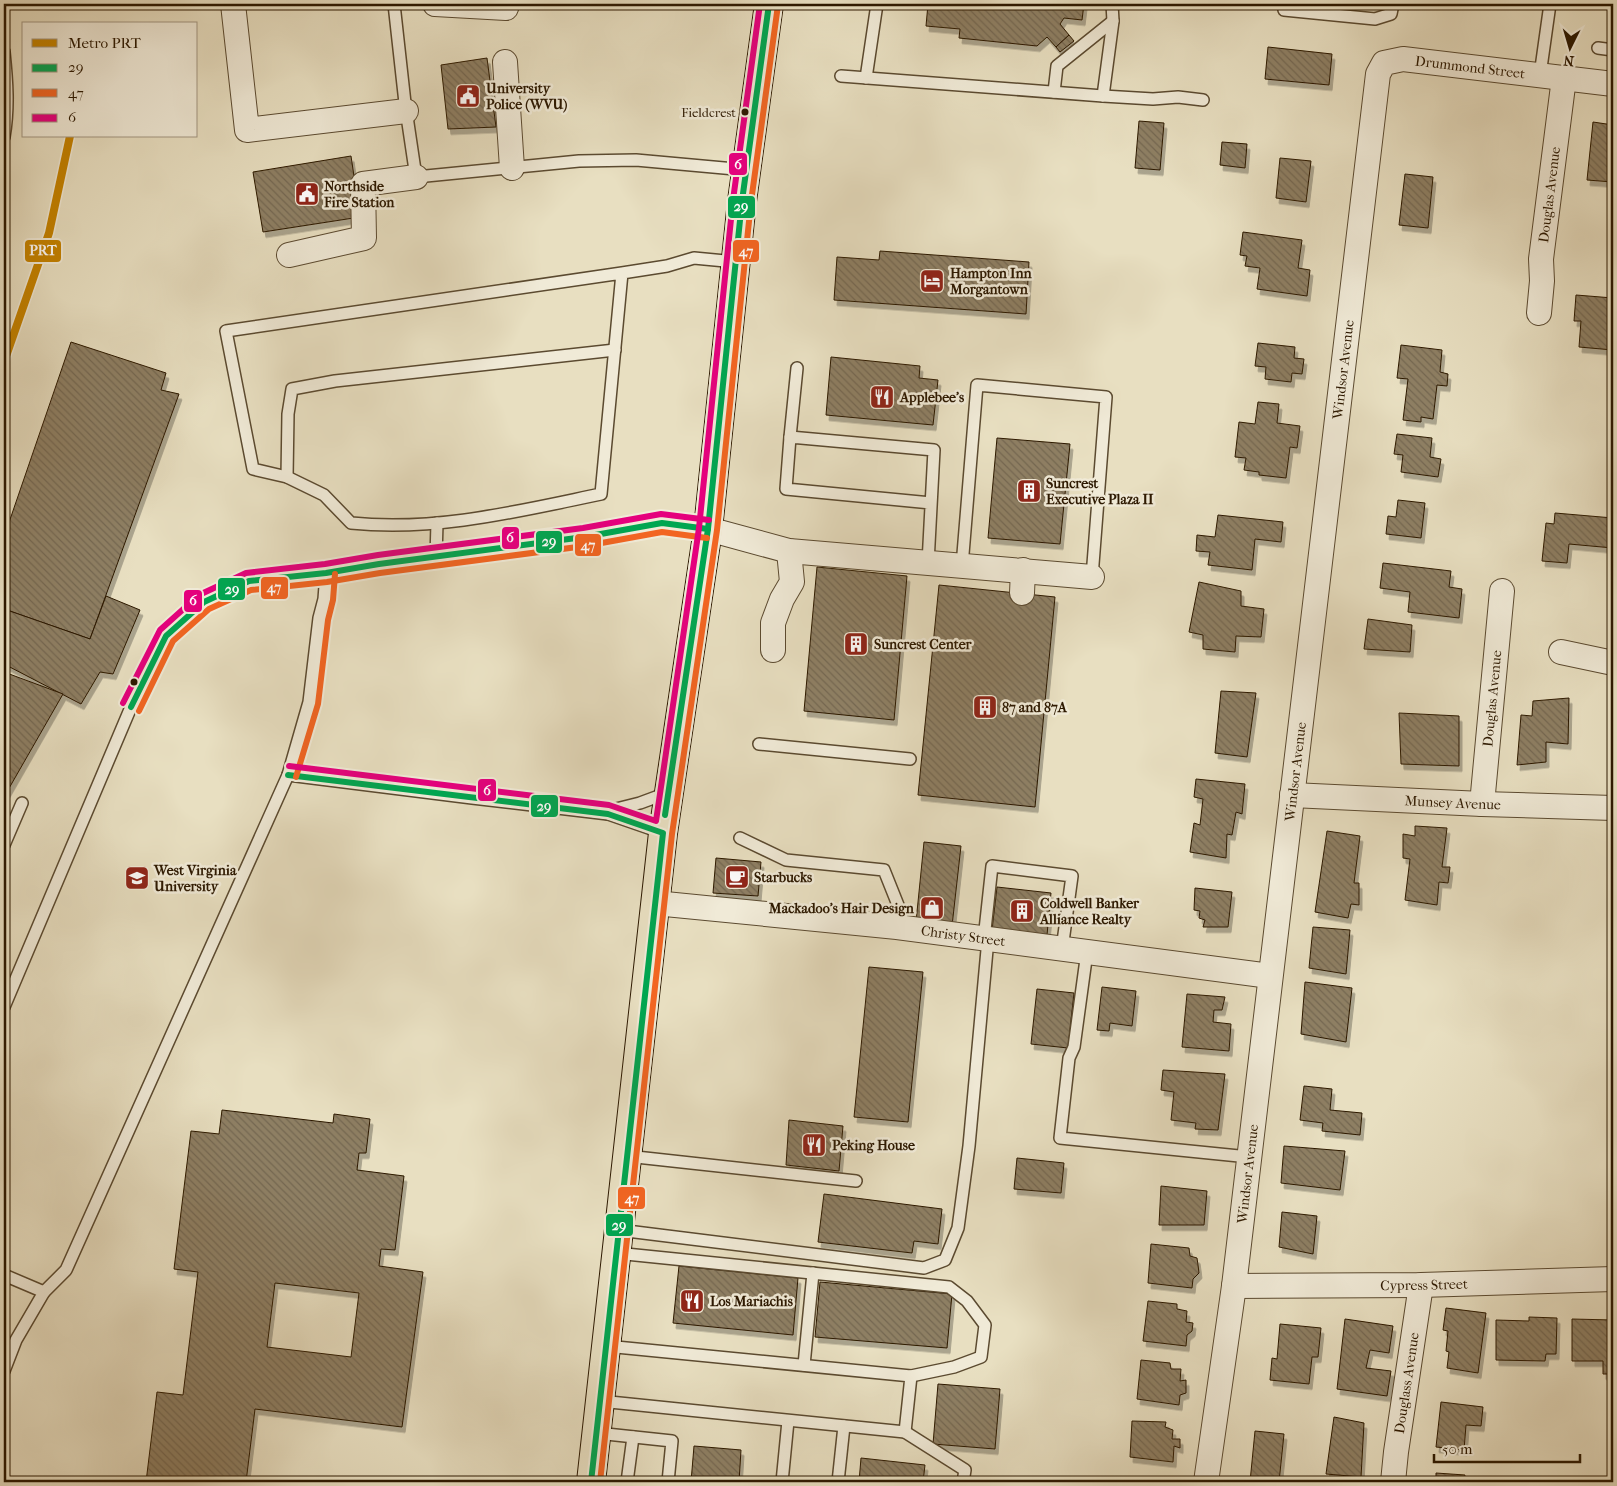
<svg xmlns="http://www.w3.org/2000/svg" width="1617" height="1486" font-family="'IM FELL French Canon',serif">
<style>
.building{fill:url(#building-back-hatch);stroke:#2c1800;fill-rule:evenodd;filter:url(#shadow)}
.lines{fill:none;stroke-linecap:round;stroke-linejoin:round}
.lane-casing{stroke:#5b4a30;stroke-width:14}
.street-casing{stroke:#5b4a30;stroke-width:26}
.primary-casing{stroke:#2c1800;stroke-width:30}
.lane{stroke:#f0ead7;stroke-width:11}
.street{stroke:#f0ead7;stroke-width:24}
.primary{stroke:#e8dfc1;stroke-width:28}
.bus-1-casing{stroke:#f0ead7;stroke-width:10}
.bus-2-casing{stroke:#f0ead7;stroke-width:10}
.bus-3-casing{stroke:#f0ead7;stroke-width:10}
.bus-1{stroke:#00a651;stroke-width:6}
.bus-2{stroke:#f26522;stroke-width:6}
.bus-3{stroke:#e5007d;stroke-width:6}
.metro-1-casing{stroke:#f0ead7;stroke-width:11}
.metro-1{stroke:#c48200;stroke-width:8}
.bus-dot{fill:#2c1800;stroke:#f0ead7;stroke-width:2}
.labels{text-anchor:middle;dominant-baseline:central;stroke-width:5;stroke-linejoin:round;paint-order:stroke}
.bus-label{font-size:13px;fill:#2c1800;stroke:#f0ead7;text-anchor:end}
.street-label{font-size:14px;fill:#2c1800;stroke:#f0ead7}
.poi-label{font-size:14px;font-weight:bold;fill:#2c1800;stroke:#f0ead7;text-anchor:start}
.line-badge{stroke:#f0ead7;stroke-width:2}
.badge-label{font-size:14px;text-anchor:middle;font-weight:bold;fill:#fff}
</style>
<defs>
<pattern id="building-back-hatch" width="6" height="6" patternUnits="userSpaceOnUse" patternTransform="scale(1.25)"><rect width="6" height="6" fill="#8e7f64"/><path d="M-1 5l2 2M0 0l6 6M5-1l2 2" fill="none" stroke="#746750"/></pattern>
<filter id="shadow"><feDropShadow dx="3" dy="5.5" stdDeviation="0" flood-color="#0004"/></filter>
</defs>
<rect width="100%" height="100%" fill="#e8dfc1"/>
<filter id="stains"><feTurbulence type="fractalNoise" baseFrequency=".004" numOctaves="4"/><feColorMatrix values="0 0 0 0 .2 0 0 0 0 .09 0 0 0 0 .02 0 0 0 .5 -.17"/></filter>
<radialGradient id="worn" r=".72"><stop offset=".6" stop-color="#630" stop-opacity="0"/><stop offset="1" stop-color="#630" stop-opacity=".3"/></radialGradient>
<g class="building">
<polygon points="928,4 1084,4 1082,20 1064,18 1060,24 1069,35 1056,47 1047,37 1037,46 959,38 960,29 926,26"/>
<polygon points="1069,35 1074,41 1060,52 1056,47"/>
<polygon points="1268,47 1332,54 1329,85 1265,79"/>
<polygon points="487,58 496,127 448,129 441,65"/>
<polygon points="1139,121 1164,123 1160,170 1135,168"/>
<polygon points="1593,122 1613,125 1613,182 1587,180"/>
<polygon points="1222,142 1247,144 1245,168 1220,165"/>
<polygon points="351,156 360,217 263,232 253,172"/>
<polygon points="1280,158 1311,161 1306,202 1276,198"/>
<polygon points="1405,174 1433,177 1428,228 1399,225"/>
<polygon points="1243,232 1302,240 1298,268 1310,270 1307,296 1257,289 1260,268 1245,266 1247,256 1240,255"/>
<polygon points="880,251 1029,262 1026,314 834,300 837,257 879,260"/>
<polygon points="1576,295 1613,298 1613,350 1579,347 1581,321 1574,321"/>
<polygon points="71,342 166,373 161,390 179,394 90,639 4,609 4,537"/>
<polygon points="1258,343 1295,347 1294,358 1304,359 1302,374 1292,373 1291,382 1265,379 1266,367 1255,366"/>
<polygon points="1401,345 1442,350 1440,372 1448,374 1447,386 1437,385 1433,419 1421,417 1421,422 1403,420 1408,379 1397,378"/>
<polygon points="831,357 920,366 919,378 938,380 933,425 826,415"/>
<polygon points="1258,402 1279,404 1277,423 1300,426 1297,448 1290,447 1286,478 1259,475 1259,472 1244,470 1246,458 1235,457 1239,422 1255,424"/>
<polygon points="1397,434 1432,438 1430,457 1441,459 1438,477 1401,472 1403,455 1394,454"/>
<polygon points="997,438 1070,444 1060,544 988,538"/>
<polygon points="1398,500 1425,503 1421,538 1386,534 1388,516 1396,517"/>
<polygon points="1555,513 1613,518 1613,548 1569,544 1567,563 1542,561 1546,523 1554,524"/>
<polygon points="1218,515 1283,522 1281,542 1255,539 1252,570 1208,565 1210,552 1196,551 1197,535 1215,537"/>
<polygon points="1383,563 1451,571 1449,587 1462,589 1459,618 1408,612 1410,592 1380,588"/>
<polygon points="817,567 907,576 894,720 804,711"/>
<polygon points="1199,582 1241,591 1241,606 1264,609 1261,637 1236,636 1235,652 1203,649 1203,635 1189,632"/>
<polygon points="939,585 1055,597 1035,807 918,795"/>
<polygon points="106,596 140,610 113,674 100,672 81,704 4,664 4,609 90,639"/>
<polygon points="1368,619 1412,625 1410,652 1364,649"/>
<polygon points="4,672 63,694 4,797"/>
<polygon points="1221,691 1256,693 1247,757 1215,753"/>
<polygon points="1569,698 1568,744 1546,742 1546,762 1517,765 1521,715 1532,716 1533,701"/>
<polygon points="1399,713 1459,716 1459,766 1401,764"/>
<polygon points="1196,779 1245,784 1242,814 1236,812 1232,835 1227,834 1226,858 1190,852 1194,823 1200,825 1203,799 1194,797"/>
<polygon points="1415,826 1447,828 1442,867 1450,867 1449,876 1448,883 1439,882 1437,905 1405,900 1410,859 1403,858 1403,834 1415,836"/>
<polygon points="1327,831 1360,836 1354,883 1359,883 1359,905 1351,904 1348,918 1315,912"/>
<polygon points="924,842 961,846 952,926 916,922"/>
<polygon points="716,858 761,862 758,896 713,893"/>
<polygon points="997,887 1051,893 1047,935 992,930"/>
<polygon points="1195,888 1232,892 1228,927 1203,927 1205,920 1199,918 1200,911 1194,910"/>
<polygon points="1313,927 1350,930 1346,974 1309,968"/>
<polygon points="869,967 923,972 908,1122 854,1117"/>
<polygon points="1305,982 1352,988 1346,1042 1301,1034"/>
<polygon points="1102,987 1136,991 1132,1026 1110,1023 1109,1031 1097,1030"/>
<polygon points="1037,989 1074,993 1068,1048 1031,1044"/>
<polygon points="1187,994 1225,997 1222,1010 1214,1010 1213,1022 1231,1024 1229,1051 1182,1047"/>
<polygon points="1163,1070 1225,1074 1218,1130 1195,1129 1196,1123 1171,1120 1174,1092 1161,1090"/>
<polygon points="1304,1086 1332,1089 1330,1110 1362,1113 1360,1135 1322,1131 1323,1123 1300,1120"/>
<path d="M 222,1110 L 333,1123 L 334,1114 L 370,1119 L 366,1153 L 359,1153 L 357,1170 L 404,1176 L 395,1250 L 381,1249 L 379,1266 L 423,1272 L 402,1427 L 255,1409 L 246,1482 L 146,1482 L 157,1392 L 183,1395 L 198,1272 L 174,1269 L 191,1131 L 219,1134 ZM 275,1283 L 359,1293 L 351,1357 L 267,1347 Z"/>
<polygon points="789,1120 843,1126 839,1171 786,1165"/>
<polygon points="1284,1146 1345,1151 1340,1190 1281,1183"/>
<polygon points="1017,1158 1064,1163 1061,1193 1014,1189"/>
<polygon points="1161,1186 1207,1191 1204,1225 1159,1225"/>
<polygon points="824,1194 942,1209 938,1244 914,1241 912,1253 818,1242"/>
<polygon points="1282,1212 1317,1216 1313,1254 1279,1247"/>
<polygon points="1151,1244 1189,1248 1190,1256 1197,1258 1198,1265 1199,1273 1193,1279 1192,1288 1148,1283"/>
<polygon points="679,1266 798,1278 793,1335 673,1323"/>
<polygon points="820,1282 952,1294 947,1348 815,1337"/>
<polygon points="1148,1301 1177,1304 1177,1309 1187,1311 1186,1322 1193,1323 1192,1331 1187,1335 1186,1346 1143,1341"/>
<polygon points="1446,1308 1486,1313 1478,1373 1447,1368 1449,1352 1446,1351 1448,1331 1443,1330"/>
<polygon points="1529,1317 1557,1318 1556,1354 1546,1354 1545,1361 1496,1360 1496,1320 1529,1321"/>
<polygon points="1345,1319 1393,1326 1389,1353 1370,1350 1366,1368 1391,1371 1387,1396 1337,1389"/>
<polygon points="1572,1319 1613,1320 1613,1374 1603,1374 1603,1361 1572,1361"/>
<polygon points="1280,1324 1321,1328 1318,1357 1312,1357 1309,1384 1270,1380 1272,1358 1277,1359"/>
<polygon points="1141,1360 1170,1363 1171,1369 1181,1369 1180,1381 1186,1380 1186,1393 1180,1395 1179,1405 1137,1399"/>
<polygon points="938,1384 1000,1389 995,1449 933,1444"/>
<polygon points="1441,1402 1483,1407 1481,1426 1466,1425 1464,1450 1436,1447"/>
<polygon points="1334,1417 1364,1423 1361,1477 1326,1474"/>
<polygon points="1132,1421 1166,1422 1165,1427 1173,1430 1172,1439 1180,1439 1180,1448 1174,1446 1173,1462 1130,1457"/>
<polygon points="1255,1431 1284,1434 1279,1482 1250,1482"/>
<polygon points="694,1446 741,1450 739,1482 691,1482"/>
<polygon points="861,1458 925,1465 923,1482 859,1482"/>
<polygon points="1436,1473 1465,1475 1464,1482 1436,1482"/>
</g>
<g class="lines">
<defs>
<g id="lane">
<polyline points="394,4 405,103 416,177 579,161 636,160 746,170"/>
<polyline points="1284,10 1375,19 1391,14 1393,4"/>
<polyline points="1598,48 1613,50"/>
<path d="M 4,52 C 7,81 9,108 4,137"/>
<polyline points="1540,75 1550,4"/>
<polyline points="841,76 1103,96 1153,99 1178,97 1203,100"/>
<polyline points="866,78 877,4"/>
<polyline points="1054,92 1057,66 1113,21"/>
<polyline points="1103,96 1113,21 1112,4"/>
<path d="M 622,273 L 601,494 C 519,511 435,532 351,523 L 324,495 L 287,477 L 253,469 L 226,331 L 622,273 L 667,266 L 694,258 L 736,262"/>
<polyline points="790,437 797,368"/>
<polyline points="287,477 288,414 292,389 335,381 615,350"/>
<polyline points="436,557 437,523"/>
<polyline points="928,563 934,450 790,437 786,489 931,503"/>
<polyline points="962,566 977,385 1106,397 1092,577"/>
<polyline points="759,744 910,759"/>
<polyline points="288,775 472,798 608,814 663,833"/>
<polyline points="608,814 616,809 640,803 667,793"/>
<polyline points="740,838 786,860 884,870 898,905"/>
<polyline points="4,845 22,803"/>
<polyline points="984,939 992,866 1072,876 1062,949"/>
<polyline points="1087,952 1074,1047 1069,1058 1060,1138 1249,1157"/>
<polyline points="4,1007 131,707 166,636 204,602 249,581 326,573 379,564 584,537 662,523 708,529"/>
<polyline points="627,1156 856,1181"/>
<polyline points="619,1230 924,1268 945,1260 958,1228 969,1146 988,939"/>
<polyline points="616,1253 949,1287 967,1301 985,1325 981,1357 954,1367 911,1376"/>
<polyline points="4,1275 44,1292 66,1270 288,775 309,702 319,618 324,599 326,573"/>
<polyline points="804,1365 813,1273"/>
<polyline points="4,1371 16,1340 44,1292"/>
<polyline points="600,1401 905,1432 911,1376 606,1346"/>
<polyline points="905,1432 965,1470 963,1482"/>
<polyline points="597,1433 672,1441 668,1482"/>
<polyline points="627,1482 633,1437"/>
<polyline points="782,1482 788,1421"/>
<polyline points="838,1482 844,1426"/>
</g>
<g id="street">
<polyline points="233,4 247,130 406,111"/>
<polyline points="435,4 506,8 507,4"/>
<polyline points="505,62 512,168"/>
<polyline points="289,255 364,238 363,184 416,177"/>
<path id="s1" d="M 1539,313 L 1542,281 L 1541,259 L 1564,78"/>
<polyline points="708,529 789,551 1092,577"/>
<polyline points="1022,593 1023,570"/>
<polyline points="773,650 773,623 782,599 792,582 789,551"/>
<polyline points="1561,652 1613,663"/>
<path id="s2" d="M 1292,795 L 1482,804 L 1613,808"/>
<path id="s3" d="M 1482,804 L 1502,591"/>
<path id="s4" d="M 655,903 L 897,927 L 1270,976"/>
<path id="s5" d="M 1234,1286 L 1421,1285 L 1613,1279"/>
<path id="s6" d="M 1206,1482 L 1234,1286 L 1378,74 L 1384,63 L 1403,59 L 1613,84"/>
<path id="s7" d="M 1393,1482 L 1396,1452 L 1421,1285"/>
</g>
<polyline id="primary" points="591,1482 663,833 708,529 742,201 769,4"/>
</defs>
<use href="#lane" class="lane-casing"/>
<use href="#street" class="street-casing"/>
<use href="#primary" class="primary-casing"/>
<use href="#lane" class="lane"/>
<use href="#street" class="street"/>
<use href="#primary" class="primary"/>
<defs>
<g id="bus-1">
<polyline points="131,707 166,636 204,602 249,581 326,573 379,564 584,537 662,523 708,529"/>
<polyline points="288,775 608,814 663,833 591,1482"/>
<polyline points="665,815 708,529 742,201 769,4"/>
</g>
<g id="bus-2">
<polyline points="139,711 173,641 209,609 251,590 327,582 380,573 585,546 662,532 707,538"/>
<polyline points="296,777 318,704 328,620 333,600 335,574"/>
<polyline points="600,1482 672,834 717,530 751,202 778,5"/>
</g>
<g id="bus-3">
<polyline points="123,703 160,630 199,595 246,573 325,564 378,555 583,528 661,514 709,520"/>
<polyline points="289,766 609,805 656,821 699,528 733,200 760,4"/>
</g>
</defs>
<use href="#bus-1" class="bus-1-casing"/>
<use href="#bus-2" class="bus-2-casing"/>
<use href="#bus-3" class="bus-3-casing"/>
<use href="#bus-1" class="bus-1"/>
<use href="#bus-2" class="bus-2"/>
<use href="#bus-3" class="bus-3"/>
<defs>
<polyline id="metro-1" points="4,362 49,233 70,136"/>
</defs>
<use href="#metro-1" class="metro-1-casing"/>
<use href="#metro-1" class="metro-1"/>
</g>
<defs>
<symbol id="civic-square" viewBox="-11 -11 22 22"><rect x="-9" y="-9" width="18" height="18" rx="4" fill="#8f2418" stroke="#f0ead7"/><path d="M-.6-6.5H3V-4.5H.6V-3L4-1V1h2V6H-6V1h2V-1L-.6-3ZM-1.2 2.5V6h2.4V2.5Z" fill="#fff"/></symbol>
<symbol id="hotel-square" viewBox="-11 -11 22 22"><rect x="-9" y="-9" width="18" height="18" rx="4" fill="#8f2418" stroke="#f0ead7"/><path d="M-6-4.5h1.5V1H6V5H4.5V3h-9V5H-6ZM-4 0a1.8 1.8 0 1 1 3.6 0ZM.5 0V-2.5h3Q6-2.5 6 0Z" fill="#fff"/></symbol>
<symbol id="restaurant-square" viewBox="-11 -11 22 22"><rect x="-9" y="-9" width="18" height="18" rx="4" fill="#8f2418" stroke="#f0ead7"/><path d="M-5-6h1v4h1v-4h1v4h1v-4h1v5L-1.5 .5V6h-2V.5L-5-1ZM5-6V6H3V1.5H1.5Q1.5-4 5-6Z" fill="#fff"/></symbol>
<symbol id="building-square" viewBox="-11 -11 22 22"><rect x="-9" y="-9" width="18" height="18" rx="4" fill="#8f2418" stroke="#f0ead7"/><path d="M-4-6H4V6H1V3H-1V6H-4ZM-2.5-4.3h1.7v1.8h-1.7ZM.8-4.3h1.7v1.8H.8ZM-2.5-1h1.7V.8h-1.7ZM.8-1h1.7V.8H.8Z" fill="#fff"/></symbol>
<symbol id="cafe-square" viewBox="-11 -11 22 22"><rect x="-9" y="-9" width="18" height="18" rx="4" fill="#8f2418" stroke="#f0ead7"/><path d="M-5.5-4.5H6V0H3Q3 3.5 0 3.5H-2.5Q-5.5 3.5-5.5 0ZM3-3.2v2h1.7v-2ZM-6 4.5H4V6H-6Z" fill="#fff"/></symbol>
<symbol id="university-square" viewBox="-11 -11 22 22"><rect x="-9" y="-9" width="18" height="18" rx="4" fill="#8f2418" stroke="#f0ead7"/><path d="M0-5L7-2L0 1L-7-2ZM-4 1L0 2.5L4 1V4Q0 6-4 4Z" fill="#fff"/></symbol>
<symbol id="shop-square" viewBox="-11 -11 22 22"><rect x="-9" y="-9" width="18" height="18" rx="4" fill="#8f2418" stroke="#f0ead7"/><path d="M-5-2.5h2.3a2.7 3.5 0 0 1 5.4 0H5L5.5 6h-11ZM-1.5-2.5h3a1.5 2.3 0 0 0-3 0Z" fill="#fff"/></symbol>
</defs>
<g fill-rule="evenodd">
<use href="#civic-square" x="454" y="82" width="28" height="28"/>
<use href="#civic-square" x="293" y="180" width="28" height="28"/>
<use href="#hotel-square" x="918" y="267" width="28" height="28"/>
<use href="#restaurant-square" x="868" y="383" width="28" height="28"/>
<use href="#building-square" x="1015" y="477" width="28" height="28"/>
<use href="#building-square" x="842" y="630" width="28" height="28"/>
<use href="#building-square" x="971" y="693" width="28" height="28"/>
<use href="#cafe-square" x="723" y="863" width="28" height="28"/>
<use href="#university-square" x="123" y="864" width="28" height="28"/>
<use href="#shop-square" x="918" y="894" width="28" height="28"/>
<use href="#building-square" x="1008" y="897" width="28" height="28"/>
<use href="#restaurant-square" x="800" y="1131" width="28" height="28"/>
<use href="#restaurant-square" x="678" y="1287" width="28" height="28"/>
</g>
<g class="bus-dot">
<circle cx="745" cy="112" r="4.5"/>
<circle cx="134" cy="682" r="4.5"/>
</g>
<g class="labels">
<g class="bus-label">
<text x="736" y="112">Fieldcrest</text>
</g>
<g class="street-label">
<text stroke="none"><textPath href="#s6" startOffset="1518">Drummond Street</textPath></text>
<text stroke="none"><textPath href="#s1" startOffset="119">Douglas Avenue</textPath></text>
<text stroke="none"><textPath href="#s6" startOffset="1121">Windsor Avenue</textPath></text>
<text stroke="none"><textPath href="#s3" startOffset="106">Douglas Avenue</textPath></text>
<text stroke="none"><textPath href="#s6" startOffset="716">Windsor Avenue</textPath></text>
<text stroke="none"><textPath href="#s2" startOffset="161">Munsey Avenue</textPath></text>
<text stroke="none"><textPath href="#s4" startOffset="310">Christy Street</textPath></text>
<text stroke="none"><textPath href="#s6" startOffset="311">Windsor Avenue</textPath></text>
<text stroke="none"><textPath href="#s5" startOffset="190">Cypress Street</textPath></text>
<text stroke="none"><textPath href="#s7" startOffset="100">Douglass Avenue</textPath></text>
</g>
<g class="poi-label">
<text x="486" y="88">University<tspan x="486" dy="16">Police (WVU)</tspan></text>
<text x="324" y="186">Northside<tspan x="324" dy="16">Fire Station</tspan></text>
<text x="950" y="273">Hampton Inn<tspan x="950" dy="16">Morgantown</tspan></text>
<text x="900" y="397">Applebee's</text>
<text x="1046" y="483">Suncrest<tspan x="1046" dy="16">Executive Plaza II</tspan></text>
<text x="874" y="644">Suncrest Center</text>
<text x="1002" y="707">87 and 87A</text>
<text x="154" y="870">West Virginia<tspan x="154" dy="16">University</tspan></text>
<text x="754" y="877">Starbucks</text>
<text x="1040" y="903">Coldwell Banker<tspan x="1040" dy="16">Alliance Realty</tspan></text>
<text x="914" y="908" text-anchor="end">Mackadoo's Hair Design</text>
<text x="832" y="1145">Peking House</text>
<text x="710" y="1301">Los Mariachis</text>
</g>
</g>
<g class="line-badge">
<rect x="728" y="152" width="20" height="24" rx="5" fill="#e5007d"/>
<rect x="727" y="195" width="29" height="24" rx="5" fill="#00a651"/>
<rect x="24" y="239" width="38" height="24" rx="5" fill="#c48200"/>
<rect x="732" y="239" width="28" height="24" rx="5" fill="#f26522"/>
<rect x="501" y="526" width="19" height="24" rx="5" fill="#e5007d"/>
<rect x="535" y="530" width="28" height="24" rx="5" fill="#00a651"/>
<rect x="574" y="533" width="28" height="24" rx="5" fill="#f26522"/>
<rect x="260" y="576" width="29" height="24" rx="5" fill="#f26522"/>
<rect x="217" y="577" width="29" height="24" rx="5" fill="#00a651"/>
<rect x="183" y="589" width="20" height="24" rx="5" fill="#e5007d"/>
<rect x="477" y="778" width="20" height="24" rx="5" fill="#e5007d"/>
<rect x="530" y="794" width="29" height="24" rx="5" fill="#00a651"/>
<rect x="617" y="1186" width="29" height="24" rx="5" fill="#f26522"/>
<rect x="605" y="1213" width="29" height="24" rx="5" fill="#00a651"/>
</g>
<g class="badge-label">
<text x="738" y="169">6</text>
<text x="741" y="211">29</text>
<text x="43" y="255">PRT</text>
<text x="746" y="256">47</text>
<text x="510" y="542">6</text>
<text x="549" y="546">29</text>
<text x="588" y="550">47</text>
<text x="274" y="592">47</text>
<text x="232" y="594">29</text>
<text x="193" y="605">6</text>
<text x="487" y="795">6</text>
<text x="544" y="811">29</text>
<text x="632" y="1203">47</text>
<text x="619" y="1230">29</text>
</g>
<rect width="1617" height="1486" fill="none" stroke="#e8dfc1" stroke-width="20"/>
<rect x="5" y="5" width="1607" height="1476" fill="none" stroke="#2c1800" stroke-width="2.5"/>
<rect x="10" y="10" width="1597" height="1466" fill="none" stroke="#2c1800"/>
<rect x="22" y="22" width="175" height="115" fill="#f0ead7" stroke="#a29681"/>
<rect x="32" y="39" width="25" height="8" fill="#c48200" stroke="#a29681"/>
<text x="68" y="48" font-size="15" fill="#2c1800">Metro PRT</text>
<rect x="32" y="64" width="25" height="8" fill="#00a651" stroke="#a29681"/>
<text x="68" y="72" font-size="15" fill="#2c1800">29</text>
<rect x="32" y="89" width="25" height="8" fill="#f26522" stroke="#a29681"/>
<text x="68" y="98" font-size="15" fill="#2c1800">47</text>
<rect x="32" y="114" width="25" height="8" fill="#e5007d" stroke="#a29681"/>
<text x="68" y="122" font-size="15" fill="#2c1800">6</text>
<g transform="translate(1570 48) rotate(185)" stroke="#f0ead7" stroke-width="4" paint-order="stroke">
<path d="M0-4L9 19L0 12L-9 19Z" fill="#2c1800"/>
<text y="-8" font-size="14" font-weight="bold" text-anchor="middle" fill="#2c1800">N</text>
</g>
<path d="M1434 1454v8h146v-8" fill="none" stroke="#2c1800" stroke-width="2.5"/>
<text x="1442" y="1454" font-size="15" fill="#2c1800" stroke="#f0ead7" stroke-width="4" paint-order="stroke">50 m</text>
<rect width="100%" height="100%" filter="url(#stains)"/>
<rect width="100%" height="100%" fill="url(#worn)"/>
</svg>
